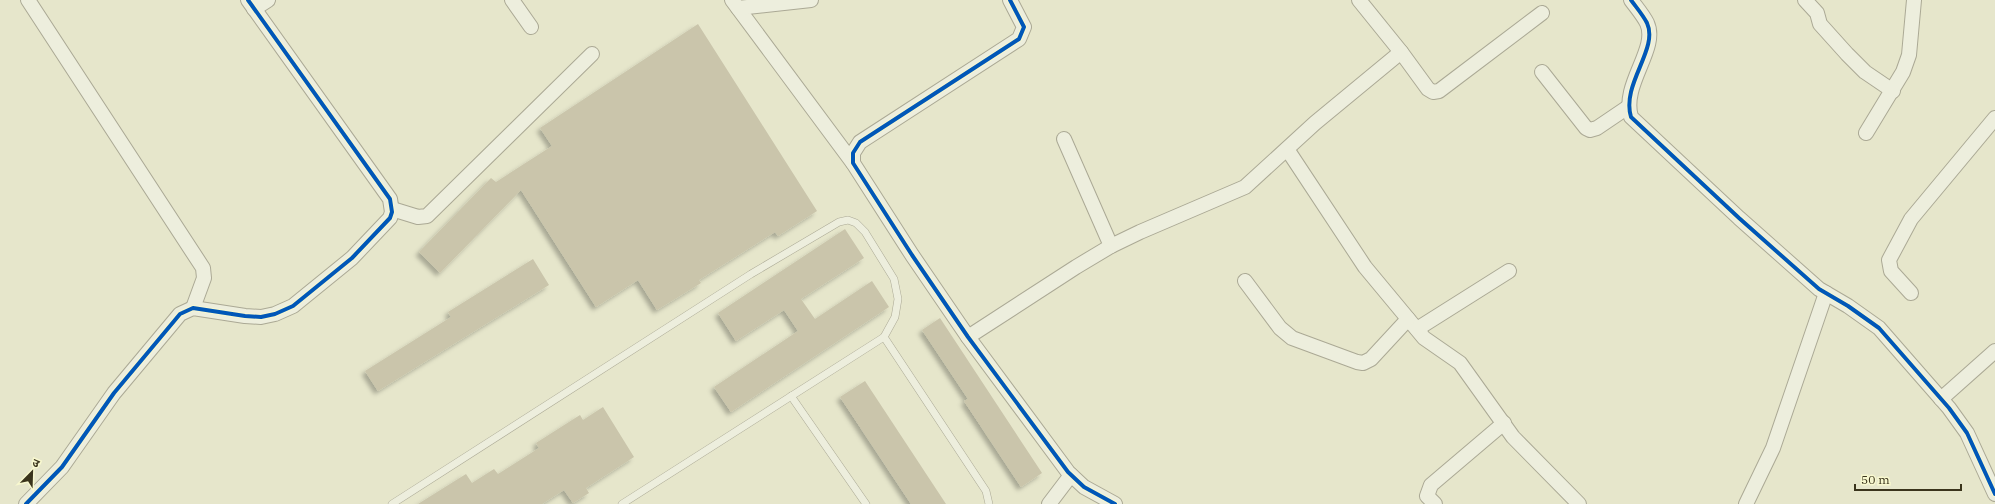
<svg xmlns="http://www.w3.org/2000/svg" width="1995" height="504" font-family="'IBM Plex Serif','Noto Sans Devanagari',serif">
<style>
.building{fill:#cac5ab;filter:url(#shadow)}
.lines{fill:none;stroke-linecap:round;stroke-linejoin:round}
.service-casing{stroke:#aba995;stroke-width:8}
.minor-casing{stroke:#aba995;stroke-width:16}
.service{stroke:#edeedd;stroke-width:7}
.minor{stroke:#edeedd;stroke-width:14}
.cycleway-casing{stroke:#f8f8cf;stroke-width:6}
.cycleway{stroke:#0057b8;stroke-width:4}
</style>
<defs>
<filter id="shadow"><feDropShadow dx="-3.5" dy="3.5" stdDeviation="2" flood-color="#0004"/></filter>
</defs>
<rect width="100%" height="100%" fill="#e6e6cb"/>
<g class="building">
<polygon points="698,24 817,211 778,236 775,232 699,280 701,283 657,310 638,280 596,307 521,190 440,273 419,252 491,178 496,182 552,146 540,128"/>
<polygon points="845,229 864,258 801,299 815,319 872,281 889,307 731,412 714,387 798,331 784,310 736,341 718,313"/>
<polygon points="533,259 549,285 378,391 365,371 451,317 448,312"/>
<polygon points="940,318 1042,473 1021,487 964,401 968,399 922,330"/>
<polygon points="865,381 946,504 911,504 840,397"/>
<polygon points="603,407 634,457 586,488 589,493 573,503 564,490 542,504 418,504 466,474 472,483 494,469 498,474 539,448 536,443 580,415 583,420"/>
</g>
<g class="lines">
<defs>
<g id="service">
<polyline points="884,337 986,491 989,504"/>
<polyline points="791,396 866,504"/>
<polyline points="392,504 751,274 839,222 848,220 856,223 865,232 894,279 898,299 895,317 884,337 622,504"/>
</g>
<g id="minor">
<polyline points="28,0 203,268 204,278 193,308"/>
<polyline points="512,0 531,27"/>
<polyline points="732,0 853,163"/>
<polyline points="1010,0 1024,27 1019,39 860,142 853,153 853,163 912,255 968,337 1068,472 1084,487 1115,504"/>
<polyline points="1359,0 1401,52 1428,89 1433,92 1439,91 1542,13"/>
<path d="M 1631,0 C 1636,7 1643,15 1647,23 C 1659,49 1621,84 1631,117 L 1739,218 L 1819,289 L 1848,306 L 1879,328 L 1949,408 L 1967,433 L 1995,494"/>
<polyline points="1805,0 1817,13 1820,24 1847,54 1865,72 1893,91"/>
<polyline points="738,8 811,0"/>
<polyline points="254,9 268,0"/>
<polyline points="1542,72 1586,128 1590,130 1597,128 1628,107"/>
<polyline points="1866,133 1903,72 1909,55 1914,0"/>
<polyline points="1064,139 1111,246"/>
<polyline points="1287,149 1365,267 1424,338 1460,363 1513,437 1579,504"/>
<polyline points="392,209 418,217 427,216 592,54"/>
<polyline points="1245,281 1280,328 1292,338 1357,362 1363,363 1371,359 1408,319"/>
<polyline points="1911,293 1891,271 1889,260 1911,219 1995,118"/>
<polyline points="1417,329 1509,271"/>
<polyline points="968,337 1076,267 1111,246 1140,232 1245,187 1315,123 1401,52"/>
<polyline points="1941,399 1995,351"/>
<polyline points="26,504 62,467 114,393 180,314 193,308 245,316 261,317 275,314 293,306 352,258 390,218 392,212 390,199 248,0"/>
<polyline points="1049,504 1071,475"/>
<polyline points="1435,504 1427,496 1431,485 1504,423"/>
<polyline points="1746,504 1773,448 1826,293"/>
</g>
</defs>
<use href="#service" class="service-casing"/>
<use href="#minor" class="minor-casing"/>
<use href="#service" class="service"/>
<use href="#minor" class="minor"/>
<defs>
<g id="cycleway">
<polyline points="1010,0 1024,27 1019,39 860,142 853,153 853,163 912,255 968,337 1068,472 1084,487 1115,504"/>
<path d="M 1631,0 C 1636,7 1643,15 1647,23 C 1659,49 1621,84 1631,117 L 1739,218 L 1819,289 L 1848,306 L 1879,328 L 1949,408 L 1967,433 L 1995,494"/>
<polyline points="26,504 62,467 114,393 180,314 193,308 245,316 261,317 275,314 293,306 352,258 390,218 392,212 390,199 248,0"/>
</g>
</defs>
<use href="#cycleway" class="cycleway-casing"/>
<use href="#cycleway" class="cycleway"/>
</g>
<g transform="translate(32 472) rotate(23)" stroke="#f8f8cf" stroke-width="3" paint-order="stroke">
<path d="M0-3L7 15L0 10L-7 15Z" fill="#3a341c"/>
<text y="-6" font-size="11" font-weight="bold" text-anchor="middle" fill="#3a341c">उ</text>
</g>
<path d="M1855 484v6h106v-6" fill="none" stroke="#3a341c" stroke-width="2"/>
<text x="1861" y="484" font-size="12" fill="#3a341c" stroke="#f8f8cf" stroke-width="3" paint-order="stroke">50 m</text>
</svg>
